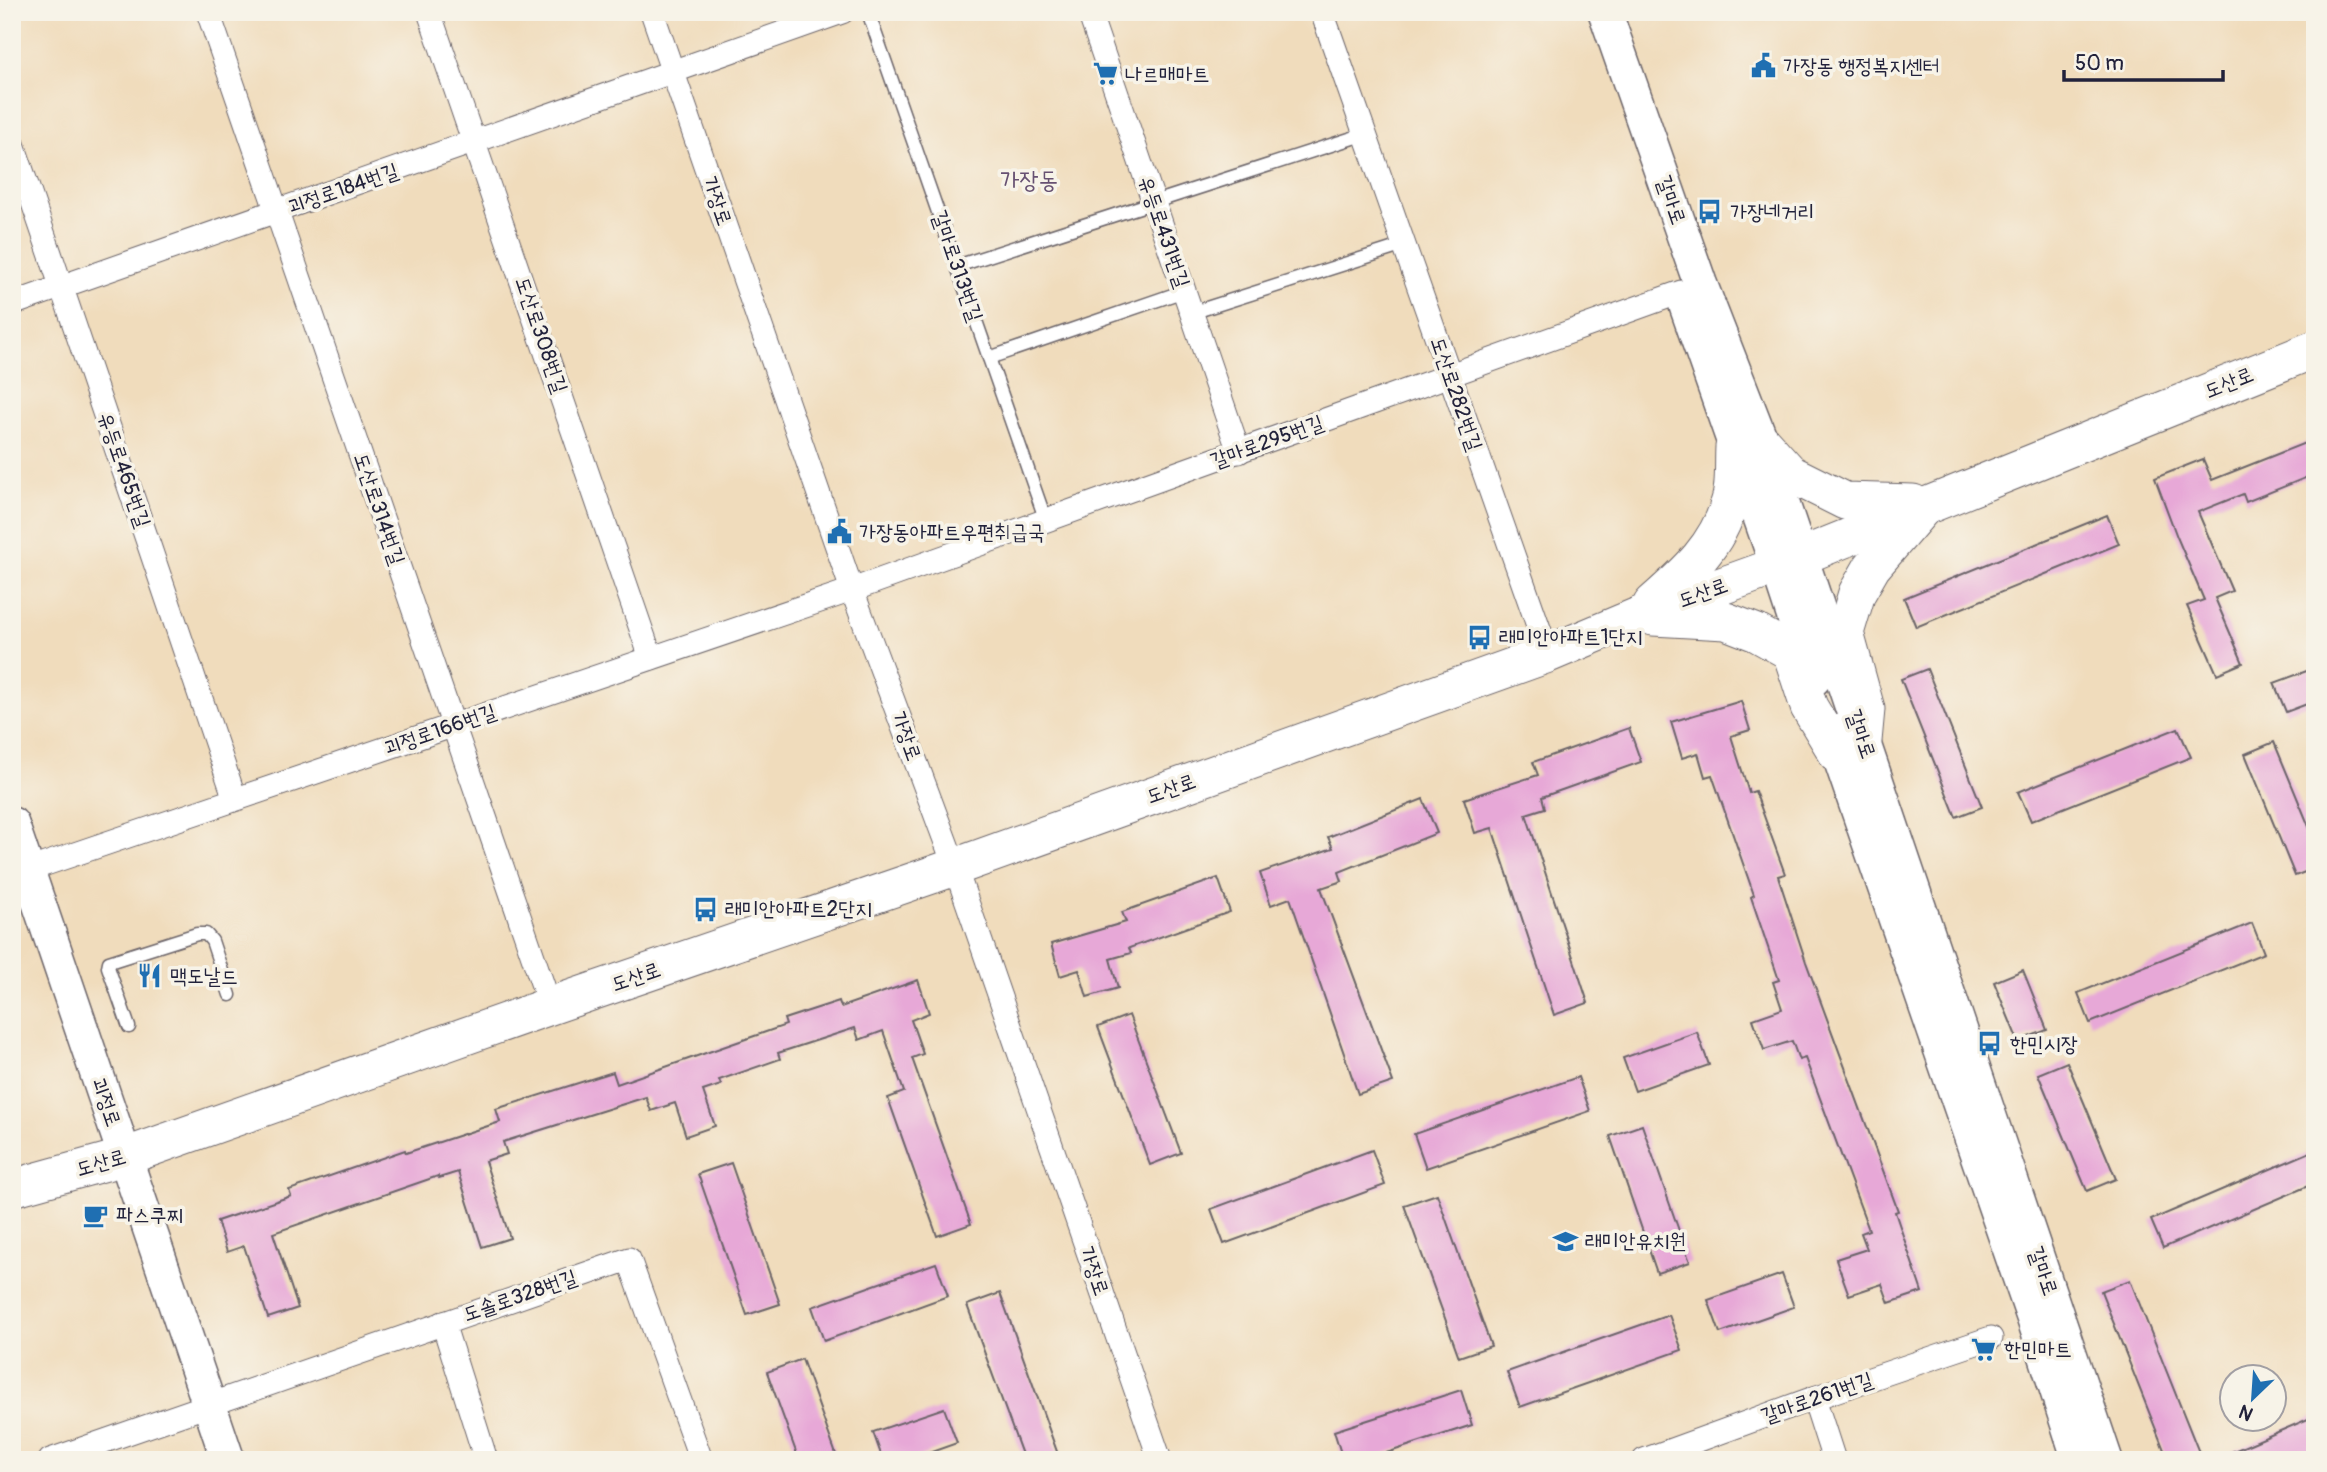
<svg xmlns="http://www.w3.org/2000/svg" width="2327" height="1472" font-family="Pangolin,'Poor Story',sans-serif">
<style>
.building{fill:#e7a8d7}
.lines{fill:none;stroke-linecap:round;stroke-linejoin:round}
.lane-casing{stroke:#6a6368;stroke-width:15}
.street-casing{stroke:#6a6368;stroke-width:25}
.secondary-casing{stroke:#6a6368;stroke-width:36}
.primary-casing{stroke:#6a6368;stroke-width:39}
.lane{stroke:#fff;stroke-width:12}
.street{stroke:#fff;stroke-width:23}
.secondary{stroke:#fff;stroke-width:33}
.primary{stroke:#fff;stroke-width:37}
.labels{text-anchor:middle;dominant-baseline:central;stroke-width:7;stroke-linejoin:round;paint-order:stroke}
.poi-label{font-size:21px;fill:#22223b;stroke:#f7f3e8;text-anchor:start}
.street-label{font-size:21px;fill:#22223b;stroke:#f7f3e8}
.quarter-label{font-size:24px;fill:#675172;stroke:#f7f3e8}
</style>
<rect width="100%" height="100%" fill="#f7f3e8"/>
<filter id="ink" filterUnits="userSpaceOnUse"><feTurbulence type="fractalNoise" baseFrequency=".0143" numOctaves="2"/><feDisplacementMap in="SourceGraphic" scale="14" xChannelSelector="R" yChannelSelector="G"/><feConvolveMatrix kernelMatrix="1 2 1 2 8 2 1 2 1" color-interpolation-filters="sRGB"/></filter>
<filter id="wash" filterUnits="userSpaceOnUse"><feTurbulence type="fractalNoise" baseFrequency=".00686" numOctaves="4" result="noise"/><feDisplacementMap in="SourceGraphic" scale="28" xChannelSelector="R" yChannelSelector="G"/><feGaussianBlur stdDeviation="1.57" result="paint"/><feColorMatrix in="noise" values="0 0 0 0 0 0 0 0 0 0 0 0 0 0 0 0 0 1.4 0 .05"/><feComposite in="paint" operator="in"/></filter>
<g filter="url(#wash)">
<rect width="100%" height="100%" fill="#f0dcbc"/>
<g id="blocks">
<g class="building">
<polygon points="2315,439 2315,474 2246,502 2243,494 2198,512 2232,591 2215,598 2243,663 2217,674 2187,606 2204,600 2177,537 2155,478 2203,459 2212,480"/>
<polygon points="2107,515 2119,544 1916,627 1904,598"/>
<polygon points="2315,668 2315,701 2286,712 2274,683"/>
<polygon points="1927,669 1982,807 1956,817 1901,679"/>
<polygon points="1741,701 1750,730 1731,736 1749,793 1755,791 1785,874 1778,876 1806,962 1898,1211 1895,1212 1922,1292 1889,1303 1882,1284 1849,1295 1836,1259 1867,1249 1861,1233 1869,1230 1805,1058 1799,1060 1792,1041 1764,1050 1753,1019 1782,1009 1773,982 1779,980 1751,897 1754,895 1712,775 1705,777 1698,753 1682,758 1671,722"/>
<polygon points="1629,728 1641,762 1542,797 1545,808 1526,814 1588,1003 1554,1015 1492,828 1475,833 1464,799 1538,775 1533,762"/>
<polygon points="2178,728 2191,757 2031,821 2018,792"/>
<polygon points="2274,742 2315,841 2315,868 2295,876 2245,754"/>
<polygon points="1423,799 1437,833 1339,872 1342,881 1321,888 1393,1082 1358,1094 1290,898 1271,905 1260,873 1333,848 1328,837"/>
<polygon points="1218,878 1230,912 1129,948 1131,953 1110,959 1118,988 1087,997 1079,970 1060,976 1051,944 1126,922 1122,912"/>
<polygon points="2252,923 2264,953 2090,1023 2078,993"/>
<polygon points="2023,970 2047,1030 2018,1041 1994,982"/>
<polygon points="918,980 929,1013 911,1020 923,1054 912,1058 971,1224 937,1236 888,1098 904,1092 883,1031 859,1040 855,1028 778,1053 780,1059 719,1080 721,1085 703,1091 715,1126 686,1136 675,1103 651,1111 646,1097 503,1142 507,1154 485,1161 510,1238 482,1247 458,1172 439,1178 438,1176 273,1233 298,1308 268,1318 244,1246 227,1252 217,1221 291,1196 289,1190 405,1150 406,1153 500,1122 496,1109 613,1072 617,1084 786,1025 784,1019 839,1001 841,1007"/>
<polygon points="1129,1015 1181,1153 1150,1165 1098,1027"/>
<polygon points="1697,1032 1709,1065 1635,1091 1623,1058"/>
<polygon points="2067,1062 2116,1179 2087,1191 2038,1074"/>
<polygon points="1578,1077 1590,1111 1426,1168 1414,1134"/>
<polygon points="1642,1125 1690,1262 1657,1273 1610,1136"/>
<polygon points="1372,1150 1385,1185 1224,1244 1211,1209"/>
<polygon points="2315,1150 2315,1183 2163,1248 2151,1220"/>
<polygon points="731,1163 780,1304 747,1315 698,1174"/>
<polygon points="1437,1194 1491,1346 1459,1357 1404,1205"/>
<polygon points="936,1263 948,1296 824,1341 812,1307"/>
<polygon points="1782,1274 1794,1307 1720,1333 1708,1300"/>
<polygon points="2130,1280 2200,1455 2188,1460 2168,1460 2101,1291"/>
<polygon points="1000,1293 1060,1460 1024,1460 967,1305"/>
<polygon points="1669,1315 1682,1350 1520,1407 1507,1372"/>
<polygon points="802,1359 838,1460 799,1460 767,1372"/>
<polygon points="1461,1390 1472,1425 1365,1460 1343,1460 1334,1431"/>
<polygon points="944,1408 957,1443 909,1460 883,1460 873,1432"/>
<polygon points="2315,1416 2315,1451 2295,1460 2213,1460"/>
</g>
</g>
</g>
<g filter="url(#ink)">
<use href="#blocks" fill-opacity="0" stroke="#6a6368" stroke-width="2"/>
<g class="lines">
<defs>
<g id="lane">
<polyline points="868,12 1046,521"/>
<polyline points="957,266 1365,134"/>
<polyline points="1191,313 1404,245"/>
<polyline points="989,358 1184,291"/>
<polyline points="129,1027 108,967 109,962 197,934 206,934 212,941 230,995"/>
</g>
<g id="street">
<polyline points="208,12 550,1006"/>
<polyline points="429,12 651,658"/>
<polyline points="652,12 852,590 955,867 1160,1460"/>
<polyline points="1089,12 1239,452"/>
<polyline points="1322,12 1548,654"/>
<polyline points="12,141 235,799"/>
<polyline points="12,304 842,12"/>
<polyline points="16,874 852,590 1681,292"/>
<polyline points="443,1323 486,1460"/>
<polyline points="1814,1398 1834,1460"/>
<polyline points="50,1460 629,1259 701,1460"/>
<polyline points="1644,1460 1814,1398 1991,1338"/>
</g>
<g id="secondary">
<polyline points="1605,12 1700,283 1762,442 2106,1460"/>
<polyline points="1686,306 1777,566 1814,679"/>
<polyline points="1830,730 2034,1320 2079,1460"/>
<polyline points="12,824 228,1460"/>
</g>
<g id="primary">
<polyline points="1762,442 1791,474 1845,501 1913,503"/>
<path d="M 1652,604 C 1686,574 1718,546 1730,501 C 1735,485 1733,464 1734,447"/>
<polyline points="1653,617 1726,621 1757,633 1791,652 1809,707 1838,755"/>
<polyline points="1863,741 1866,709 1845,633 1857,593 1872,567 1922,509"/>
<polyline points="12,1188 124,1157 550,1006 955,867 1548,654 1638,616 1777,566 2315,349"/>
</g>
</defs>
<use href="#lane" class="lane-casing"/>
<use href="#street" class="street-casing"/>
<use href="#secondary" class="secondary-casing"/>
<use href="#primary" class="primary-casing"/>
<use href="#lane" class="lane"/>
<use href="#street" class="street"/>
<use href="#secondary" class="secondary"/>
<use href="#primary" class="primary"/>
</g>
</g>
<defs>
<symbol id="civic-bare" viewBox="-9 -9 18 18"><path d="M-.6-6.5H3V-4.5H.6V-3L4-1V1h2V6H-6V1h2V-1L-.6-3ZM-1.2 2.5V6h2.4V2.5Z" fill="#1f6fb2" stroke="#f7f3e8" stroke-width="2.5" paint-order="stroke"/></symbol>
<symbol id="supermarket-bare" viewBox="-9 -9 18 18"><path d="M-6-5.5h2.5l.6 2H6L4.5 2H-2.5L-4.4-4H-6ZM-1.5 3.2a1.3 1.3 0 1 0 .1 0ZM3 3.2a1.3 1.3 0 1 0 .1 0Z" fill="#1f6fb2" stroke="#f7f3e8" stroke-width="2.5" paint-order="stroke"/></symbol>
<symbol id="bus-bare" viewBox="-9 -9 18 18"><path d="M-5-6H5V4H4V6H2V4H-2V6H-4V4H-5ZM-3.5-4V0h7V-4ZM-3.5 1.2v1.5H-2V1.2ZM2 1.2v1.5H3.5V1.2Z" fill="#1f6fb2" stroke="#f7f3e8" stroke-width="2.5" paint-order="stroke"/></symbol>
<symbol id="restaurant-bare" viewBox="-9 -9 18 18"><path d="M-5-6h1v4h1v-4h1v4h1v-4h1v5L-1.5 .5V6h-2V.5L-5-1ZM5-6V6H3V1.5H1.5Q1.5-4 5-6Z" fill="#1f6fb2" stroke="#f7f3e8" stroke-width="2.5" paint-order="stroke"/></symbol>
<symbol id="cafe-bare" viewBox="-9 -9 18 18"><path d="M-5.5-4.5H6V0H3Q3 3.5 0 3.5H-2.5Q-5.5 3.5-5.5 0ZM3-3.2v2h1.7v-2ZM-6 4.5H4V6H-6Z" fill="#1f6fb2" stroke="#f7f3e8" stroke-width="2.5" paint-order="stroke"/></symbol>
<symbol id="school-bare" viewBox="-9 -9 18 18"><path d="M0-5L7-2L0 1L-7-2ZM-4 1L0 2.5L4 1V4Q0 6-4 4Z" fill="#1f6fb2" stroke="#f7f3e8" stroke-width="2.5" paint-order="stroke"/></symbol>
</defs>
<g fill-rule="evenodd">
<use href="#civic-bare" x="1746" y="48" width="35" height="35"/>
<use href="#supermarket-bare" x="1088" y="56" width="35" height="35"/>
<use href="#bus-bare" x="1692" y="194" width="35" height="35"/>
<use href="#civic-bare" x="822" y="514" width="35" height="35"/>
<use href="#bus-bare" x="1462" y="620" width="35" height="35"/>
<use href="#bus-bare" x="688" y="892" width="35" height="35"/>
<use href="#restaurant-bare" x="132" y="958" width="35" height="35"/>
<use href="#bus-bare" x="1972" y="1026" width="35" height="35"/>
<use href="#cafe-bare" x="78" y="1198" width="35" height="35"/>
<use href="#school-bare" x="1548" y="1224" width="35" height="35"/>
<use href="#supermarket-bare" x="1966" y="1332" width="35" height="35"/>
</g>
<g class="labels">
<g class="poi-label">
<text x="1783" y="66">가장동 행정복지센터</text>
<text x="1125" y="74">나르매마트</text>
<text x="1730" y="212">가장네거리</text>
<text x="859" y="532">가장동아파트우편취급국</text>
<text x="1499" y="637">래미안아파트1단지</text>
<text x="725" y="909">래미안아파트2단지</text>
<text x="170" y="976">맥도날드</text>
<text x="2010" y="1044">한민시장</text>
<text x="116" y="1215">파스쿠찌</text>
<text x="1585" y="1241">래미안유치원</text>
<text x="2004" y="1349">한민마트</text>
</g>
<g class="street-label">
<text transform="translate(343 189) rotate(-19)">괴정로184번길</text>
<text transform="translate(1671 200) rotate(71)">갈마로</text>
<text transform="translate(717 201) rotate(71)">가장로</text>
<text transform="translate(1164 232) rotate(71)">유등로431번길</text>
<text transform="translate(957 266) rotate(71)">갈마로313번길</text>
<text transform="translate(541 335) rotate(71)">도산로308번길</text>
<text transform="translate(2229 383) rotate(-22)">도산로</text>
<text transform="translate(1456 394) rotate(71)">도산로282번길</text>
<text transform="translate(1267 442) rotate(-20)">갈마로295번길</text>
<text transform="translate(124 470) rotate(71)">유등로465번길</text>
<text transform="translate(379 509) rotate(71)">도산로314번길</text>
<text transform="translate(1703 593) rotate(-20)">도산로</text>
<text transform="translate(440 730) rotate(-19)">괴정로166번길</text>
<text transform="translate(1861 734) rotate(71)">갈마로</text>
<text transform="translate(906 736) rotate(70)">가장로</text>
<text transform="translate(1171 789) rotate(-20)">도산로</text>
<text transform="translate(636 977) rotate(-19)">도산로</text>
<text transform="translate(106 1102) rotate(71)">괴정로</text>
<text transform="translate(101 1163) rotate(-16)">도산로</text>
<text transform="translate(1094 1271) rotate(71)">가장로</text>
<text transform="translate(2043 1271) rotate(71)">갈마로</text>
<text transform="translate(520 1296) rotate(-19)">도솔로328번길</text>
<text transform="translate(1817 1398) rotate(-19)">갈마로261번길</text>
</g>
<g class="quarter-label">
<text x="1029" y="180">가장동</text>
</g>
</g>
<rect width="2327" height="1472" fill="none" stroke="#f7f3e8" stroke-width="42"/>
<g transform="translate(2253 1398) rotate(205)"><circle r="33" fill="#f7f3e8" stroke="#a29fa3" stroke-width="2"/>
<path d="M0-5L12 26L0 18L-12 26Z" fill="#1f6fb2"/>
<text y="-10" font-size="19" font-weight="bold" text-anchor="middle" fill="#22223b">N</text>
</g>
<path d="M2064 70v10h159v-10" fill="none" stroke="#22223b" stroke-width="3.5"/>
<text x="2075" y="70" font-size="21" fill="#22223b" stroke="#f7f3e8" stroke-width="5" paint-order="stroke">50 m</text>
</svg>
